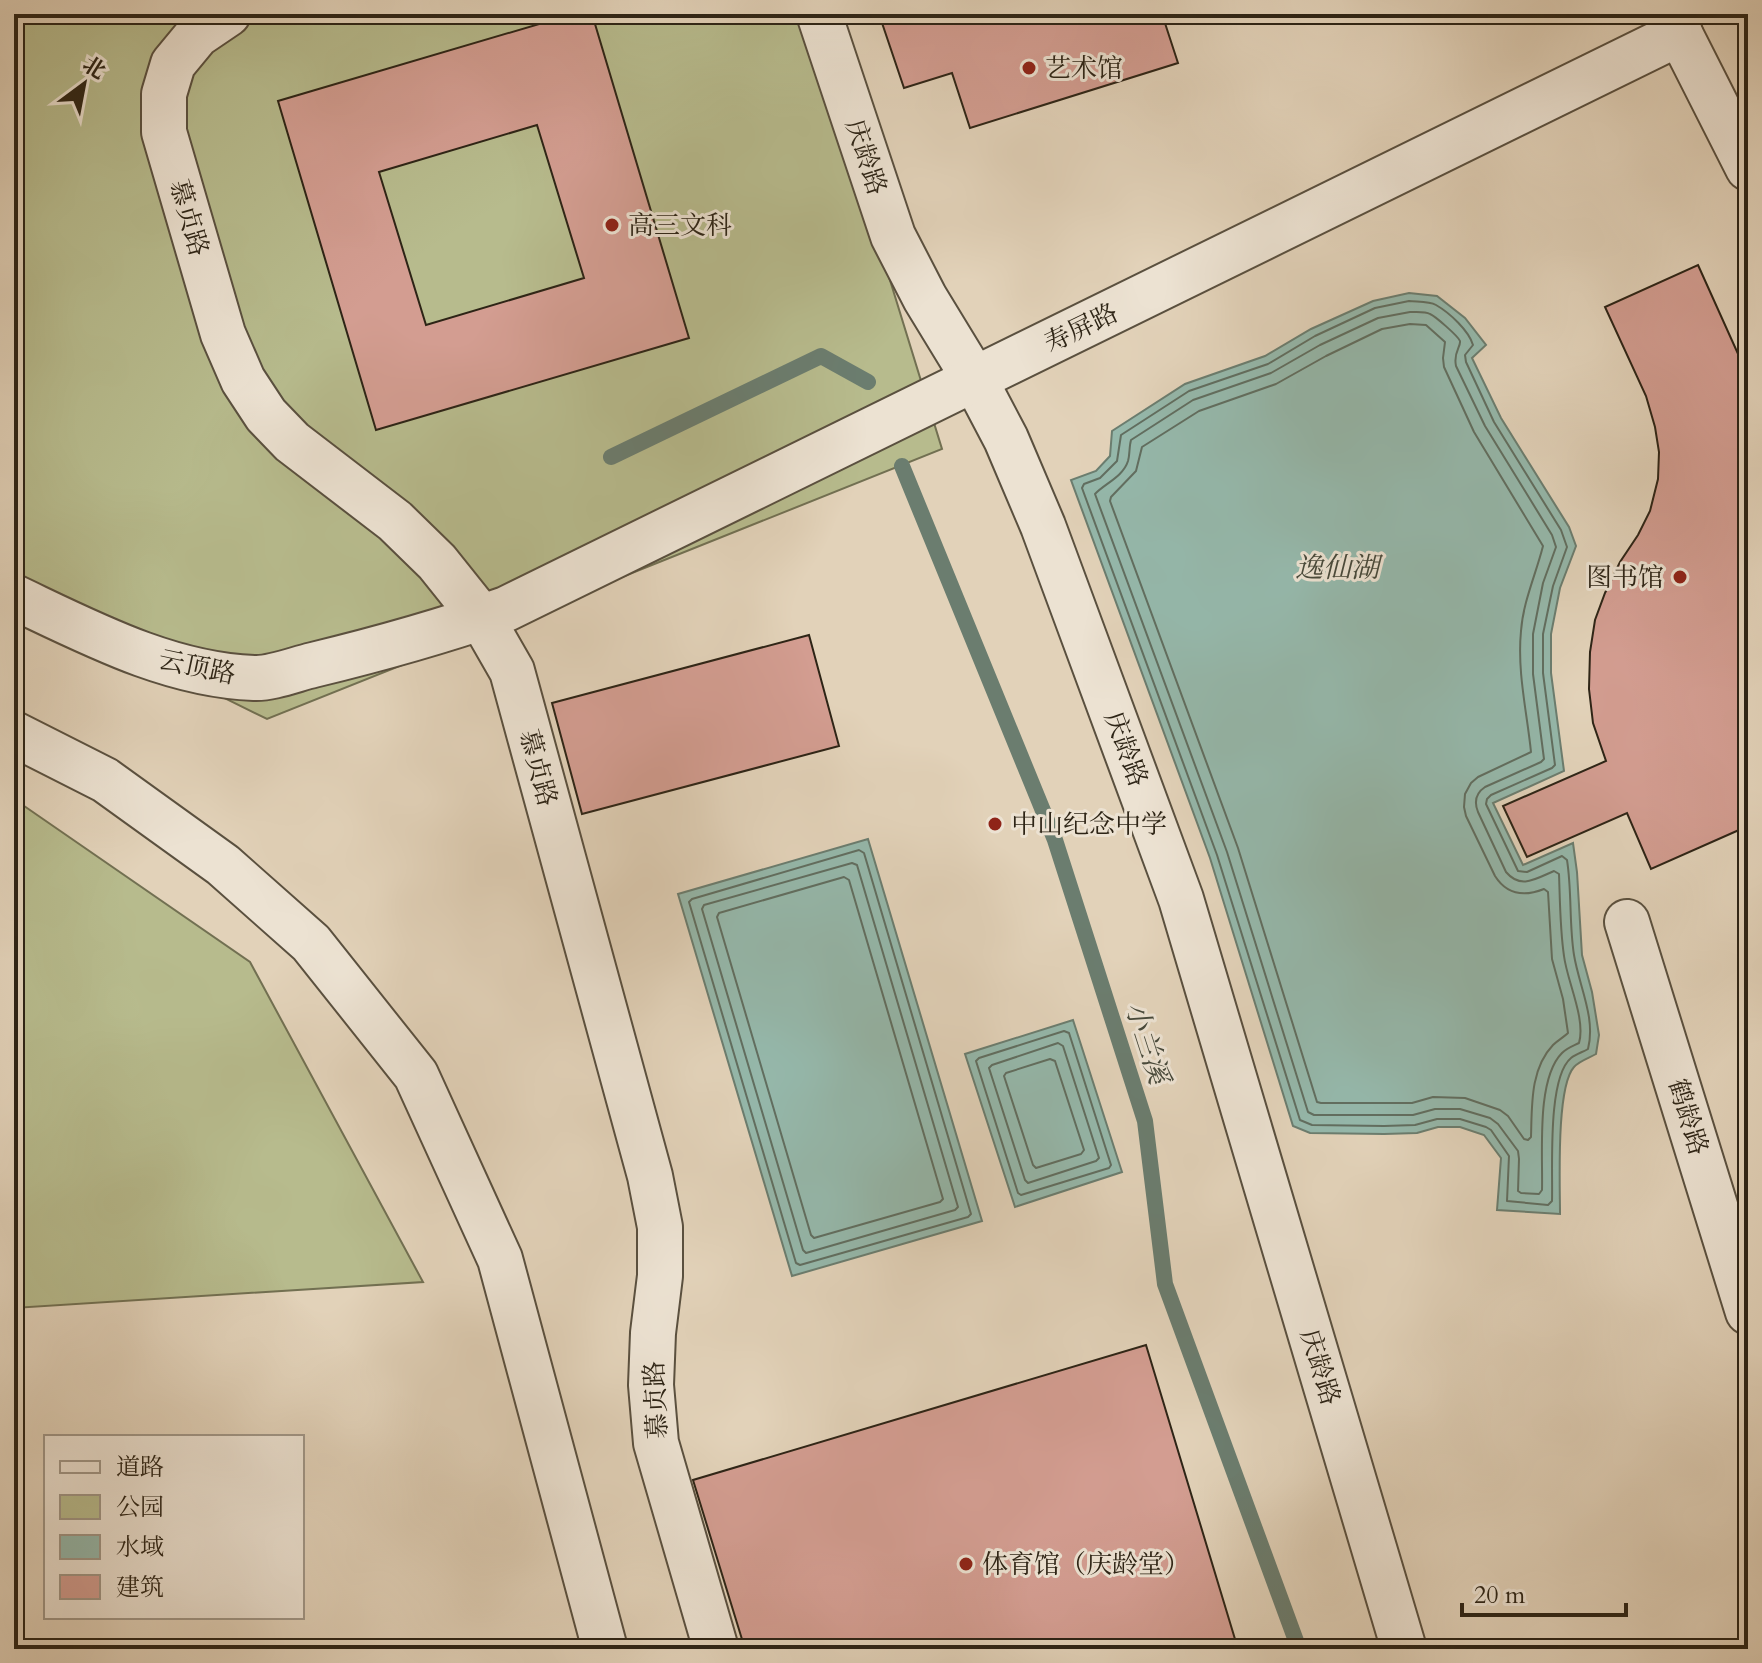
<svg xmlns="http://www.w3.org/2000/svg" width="1762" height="1663" font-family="Cardo,'Noto Serif SC',serif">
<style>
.green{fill:#b7bb8d;stroke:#727052;stroke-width:2}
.water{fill:#95b8ab;stroke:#6b7d6f;stroke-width:2}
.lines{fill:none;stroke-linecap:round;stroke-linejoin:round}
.shore{stroke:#616e60;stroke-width:2}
.stream{stroke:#6b7d6f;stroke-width:16}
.building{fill:#d39d91;stroke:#2d2416;stroke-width:2;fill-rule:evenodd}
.minor-casing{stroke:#5a503f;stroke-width:48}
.minor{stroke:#ece2d2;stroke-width:44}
.poi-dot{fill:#8f2418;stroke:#ece2d2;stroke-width:3}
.labels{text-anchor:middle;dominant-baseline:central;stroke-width:6;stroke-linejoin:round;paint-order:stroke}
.poi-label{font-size:26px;fill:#2d2416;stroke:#ece2d2;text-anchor:start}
.street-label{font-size:26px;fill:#2d2416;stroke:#ece2d2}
.water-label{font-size:28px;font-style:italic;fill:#47493b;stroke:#ece2d2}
</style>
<rect width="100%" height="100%" fill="#e2d2b9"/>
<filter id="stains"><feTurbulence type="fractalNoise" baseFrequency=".0025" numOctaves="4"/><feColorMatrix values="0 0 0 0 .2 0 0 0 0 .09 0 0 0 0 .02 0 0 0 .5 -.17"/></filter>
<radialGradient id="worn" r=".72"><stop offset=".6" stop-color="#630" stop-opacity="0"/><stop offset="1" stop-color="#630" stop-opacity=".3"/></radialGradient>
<g class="green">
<polygon points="14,14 808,14 942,449 267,719 14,594"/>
<polygon points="14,799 250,962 423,1282 14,1308"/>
</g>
<g class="water">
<path d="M 1409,293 L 1437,296 L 1465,318 L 1486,345 L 1472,358 L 1501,418 L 1569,527 L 1576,546 L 1560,588 L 1551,634 L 1551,673 L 1564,771 L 1493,803 L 1523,865 L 1573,843 L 1577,872 L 1582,955 L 1592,992 L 1599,1035 L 1596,1054 C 1589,1058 1579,1061 1574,1067 C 1556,1087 1560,1184 1560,1214 L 1497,1210 L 1501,1158 L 1484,1135 L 1460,1127 L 1438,1127 L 1417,1133 L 1384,1134 L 1310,1133 L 1293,1126 L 1210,858 L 1071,480 L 1096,471 L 1110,456 L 1112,431 L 1185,384 L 1265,356 L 1311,329 L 1373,301 Z"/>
<polygon points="868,839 982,1221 792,1276 678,894"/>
<polygon points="1073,1020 1122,1172 1015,1207 965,1054"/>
</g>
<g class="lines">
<g class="shore">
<path d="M 1409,301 C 1417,302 1429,301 1436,305 C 1450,313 1469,331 1473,345 L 1465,355 L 1466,362 L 1494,422 L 1561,530 L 1567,547 L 1553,586 L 1543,634 L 1543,673 L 1555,765 L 1552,768 L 1491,795 L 1487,799 L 1486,804 L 1518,871 L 1527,872 L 1562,856 L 1567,860 C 1572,891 1569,924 1574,955 C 1579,986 1596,1018 1588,1049 C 1583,1052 1576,1054 1571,1058 C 1547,1078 1553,1170 1552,1201 L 1548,1205 L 1507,1201 L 1509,1156 L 1491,1130 L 1486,1127 L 1460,1119 L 1437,1119 L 1415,1125 L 1384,1126 L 1312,1125 L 1300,1120 L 1217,855 L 1082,488 L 1084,484 L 1100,478 L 1117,461 L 1121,435 L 1189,391 L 1268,364 L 1315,336 L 1375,308 Z"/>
<path d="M 1410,312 C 1416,312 1425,311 1430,314 C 1435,316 1458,336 1460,341 C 1461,347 1453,352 1456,366 L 1485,426 L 1552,535 L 1556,547 L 1543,583 L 1533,634 L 1533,674 L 1544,759 L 1541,762 L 1485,787 C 1476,793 1474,802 1478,812 L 1506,872 C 1521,890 1537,878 1554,871 L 1559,874 C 1560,901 1560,929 1564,956 C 1567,981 1586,1019 1579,1043 C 1573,1046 1567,1048 1562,1053 C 1536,1079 1543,1154 1542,1190 L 1539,1194 L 1521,1193 L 1518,1191 L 1519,1159 L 1518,1151 L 1498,1124 L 1490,1118 L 1460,1109 L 1435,1109 L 1413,1115 L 1314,1115 L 1308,1112 L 1227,852 L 1095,494 C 1104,484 1123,477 1128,461 C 1130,454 1129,447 1131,440 L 1193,400 L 1271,373 L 1320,345 L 1378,318 Z"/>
<path d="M 1410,324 L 1426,325 L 1445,342 L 1443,358 L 1444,367 L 1474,432 L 1543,546 C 1536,574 1523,602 1521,631 C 1517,672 1527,712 1531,752 L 1478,777 L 1471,783 L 1465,794 L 1464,807 L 1466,816 L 1495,876 C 1507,895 1524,897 1544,889 L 1548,892 L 1552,959 L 1563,999 L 1568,1033 C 1564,1037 1558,1040 1553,1045 C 1530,1069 1532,1106 1531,1137 L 1528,1140 L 1524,1139 L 1508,1116 L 1500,1110 L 1465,1098 L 1433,1097 L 1412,1103 L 1321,1103 L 1317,1102 L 1238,848 L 1110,501 L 1111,497 L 1136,471 L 1142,447 L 1199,411 L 1276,384 L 1326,356 L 1382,329 Z"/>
<polygon points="859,850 864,853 971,1214 968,1217 800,1265 796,1263 689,902 692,899"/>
<polygon points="852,863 857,865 958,1207 955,1210 806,1253 803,1250 702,909 704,905"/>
<polygon points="844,877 849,880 943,1199 940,1202 814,1238 811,1235 717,917 719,913"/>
<polygon points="1064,1031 1069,1033 1111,1165 1109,1168 1021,1195 1018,1193 976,1061 979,1058"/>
<polygon points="1058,1043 1063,1046 1099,1158 1096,1161 1028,1183 1025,1180 989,1068 992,1065"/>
<polygon points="1050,1059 1055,1061 1084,1150 1081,1154 1036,1168 1033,1165 1004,1076 1006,1073"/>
</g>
<g class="stream">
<polyline points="611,457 821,356 868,382"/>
<polyline points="902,466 1055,840 1145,1121 1165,1284 1299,1649"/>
</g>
</g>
<g class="building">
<path d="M 573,14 L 592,14 L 689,338 L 376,430 L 278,101 ZM 537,125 L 584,278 L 426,325 L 379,172 Z"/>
<polygon points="879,14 1162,14 1178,63 970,128 952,73 904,88"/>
<polygon points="1698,265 1748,376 1748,826 1651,869 1627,813 1527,857 1503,806 1606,761 1593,723 1589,689 1590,652 1595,620 1605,593 1620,562 1638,535 1650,511 1658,479 1659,452 1655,427 1646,396 1605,307"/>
<polygon points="809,635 839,746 582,814 552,703"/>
<polygon points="1146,1345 1238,1649 745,1649 693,1480"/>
</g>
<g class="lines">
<defs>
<g id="minor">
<polyline points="228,14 197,35 173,64 164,94 164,132 223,334 243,380 266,415 292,442 395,521 437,562 481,617 512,671 650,1176 660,1227 660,1276 653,1333 651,1385 656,1443 716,1649"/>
<polyline points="819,14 893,236 925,298 975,380 1006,439 1043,526 1181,899 1404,1649"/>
<polyline points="1670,14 1748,168"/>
<path d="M 14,597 C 90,633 169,675 254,678 C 271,679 296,669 313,665 C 379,649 443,631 506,609 L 1680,33"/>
<polyline points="14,734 105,780 223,865 311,943 416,1075 500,1259 605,1649"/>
<polyline points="1627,922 1748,1312"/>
</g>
</defs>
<use href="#minor" class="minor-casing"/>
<use href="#minor" class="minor"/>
</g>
<g class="poi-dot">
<circle cx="1029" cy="68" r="8"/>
<circle cx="612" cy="225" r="8"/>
<circle cx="1680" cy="577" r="8"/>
<circle cx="995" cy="824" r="8"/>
<circle cx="966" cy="1564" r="8"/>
</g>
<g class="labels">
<g class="poi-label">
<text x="1045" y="68">艺术馆</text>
<text x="628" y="225">高三文科</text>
<text x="1664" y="577" text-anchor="end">图书馆</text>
<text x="1011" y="824">中山纪念中学</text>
<text x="982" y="1564">体育馆（庆龄堂）</text>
</g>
<g class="street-label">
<text transform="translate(866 157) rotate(72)">庆龄路</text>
<text transform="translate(189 218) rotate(74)">慕贞路</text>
<text transform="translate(1081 328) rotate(-26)">寿屏路</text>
<text transform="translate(197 667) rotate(12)">云顶路</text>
<text transform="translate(1126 749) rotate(70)">庆龄路</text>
<text transform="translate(538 768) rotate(75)">慕贞路</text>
<text transform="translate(1688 1117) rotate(73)">鹤龄路</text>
<text transform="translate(1320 1367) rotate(73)">庆龄路</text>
<text transform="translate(656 1400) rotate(-93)">慕贞路</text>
</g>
<g class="water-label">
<text x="1337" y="568">逸仙湖</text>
<text transform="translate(1147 1043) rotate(72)">小兰溪</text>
</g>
</g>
<rect width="1762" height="1663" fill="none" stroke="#e2d2b9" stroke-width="48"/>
<rect x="16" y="16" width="1730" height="1631" fill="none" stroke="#2d2416" stroke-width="4"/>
<rect x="24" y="24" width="1714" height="1615" fill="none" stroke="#2d2416" stroke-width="2"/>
<rect x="44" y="1435" width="260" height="184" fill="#ece2d2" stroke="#a09687" stroke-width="2"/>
<rect x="60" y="1461" width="40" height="12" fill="#ece2d2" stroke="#a09687" stroke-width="2"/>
<text x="116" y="1475" font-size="24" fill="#2d2416">道路</text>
<rect x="60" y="1495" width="40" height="24" fill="#b7bb8d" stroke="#a09687" stroke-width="2"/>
<text x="116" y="1515" font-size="24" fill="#2d2416">公园</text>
<rect x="60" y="1535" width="40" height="24" fill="#95b8ab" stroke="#a09687" stroke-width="2"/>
<text x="116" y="1555" font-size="24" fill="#2d2416">水域</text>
<rect x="60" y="1575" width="40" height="24" fill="#d39d91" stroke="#a09687" stroke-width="2"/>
<text x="116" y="1595" font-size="24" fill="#2d2416">建筑</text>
<g transform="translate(84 84) rotate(32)" stroke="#ece2d2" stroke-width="6" paint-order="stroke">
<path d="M0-6L14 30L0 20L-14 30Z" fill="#2d2416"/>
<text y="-12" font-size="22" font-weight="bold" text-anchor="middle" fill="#2d2416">北</text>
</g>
<path d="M1462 1603v12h164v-12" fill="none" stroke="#2d2416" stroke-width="4"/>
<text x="1474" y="1603" font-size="24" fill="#2d2416" stroke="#ece2d2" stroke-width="6" paint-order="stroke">20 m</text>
<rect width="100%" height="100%" filter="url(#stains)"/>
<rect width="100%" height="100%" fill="url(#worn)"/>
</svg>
